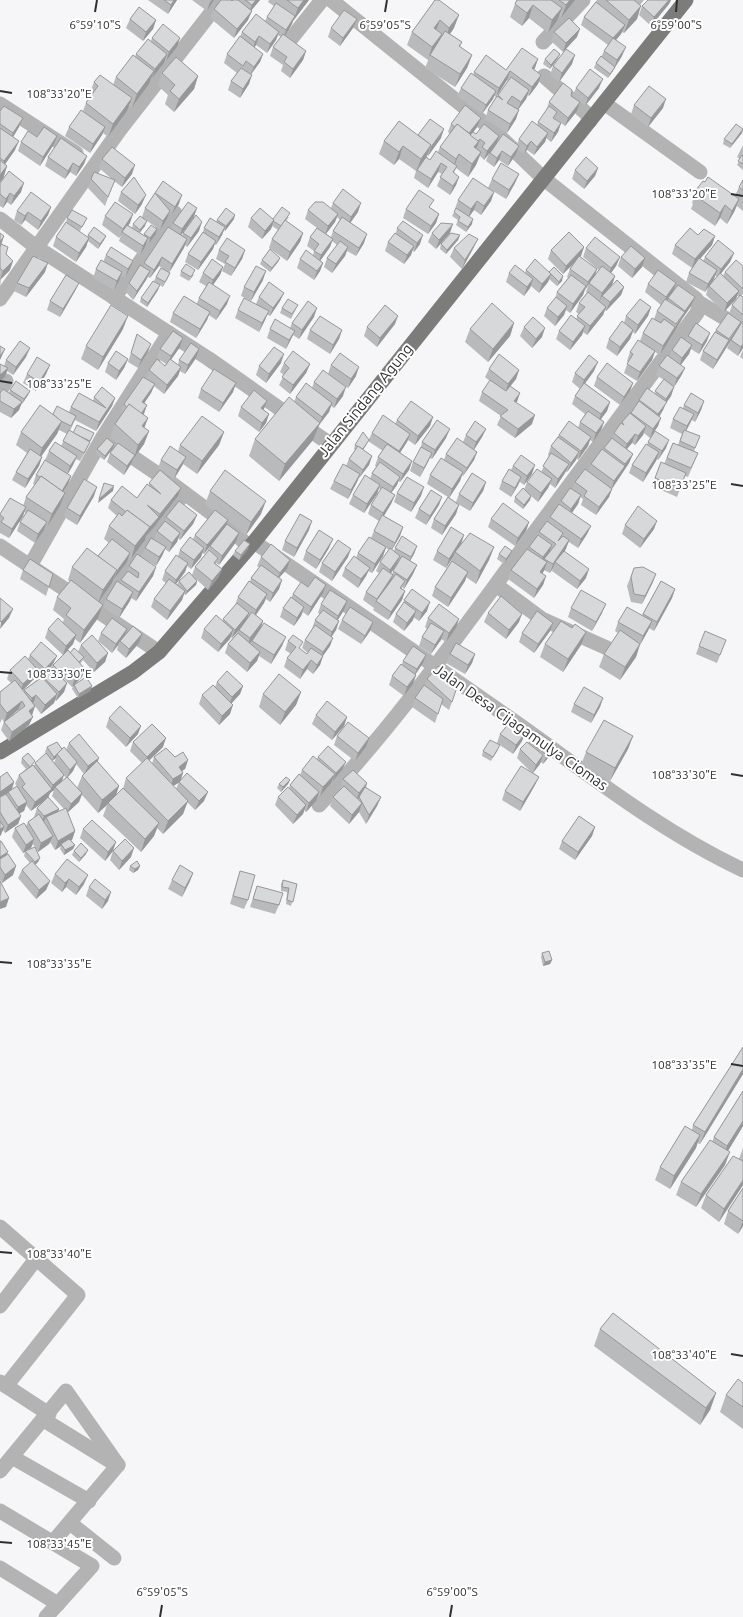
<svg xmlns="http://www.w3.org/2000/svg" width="743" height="1617" font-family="Ubuntu,sans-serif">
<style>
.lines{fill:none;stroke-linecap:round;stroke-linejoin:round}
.minor{stroke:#b4b3b3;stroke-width:15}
.major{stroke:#7c7c7a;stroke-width:15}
.wall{fill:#b9babb;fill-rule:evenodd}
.shaded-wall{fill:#969798}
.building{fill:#d7d8d9;stroke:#969798}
.ticks{fill:none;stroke:#303031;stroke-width:2}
.labels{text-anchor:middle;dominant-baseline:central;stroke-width:4;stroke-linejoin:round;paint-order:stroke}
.street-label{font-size:15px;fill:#303031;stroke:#fff}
.ticks-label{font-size:12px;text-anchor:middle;fill:#303031;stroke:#fff;stroke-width:4;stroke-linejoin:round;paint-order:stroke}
</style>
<rect width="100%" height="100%" fill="#f6f6f8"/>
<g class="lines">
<g class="minor">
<polyline points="290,40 322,0"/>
<polyline points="543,42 583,0"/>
<polyline points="544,76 586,113 590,121"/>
<polyline points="604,103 700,172"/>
<polyline points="0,104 76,153"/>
<polyline points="0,219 36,247 209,359 330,444"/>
<polyline points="114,298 175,213"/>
<polyline points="0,299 119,131 221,0"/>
<polyline points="698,302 743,329"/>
<polyline points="169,333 103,437 171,483 226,524 249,547"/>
<polyline points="0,391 6,381"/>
<path d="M 254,542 C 342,602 431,663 518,724 C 591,776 662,832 743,870"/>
<polyline points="0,546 159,652"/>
<polyline points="30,566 103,437"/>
<polyline points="496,585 542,619 607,648"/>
<polyline points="97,610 184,493"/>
<path d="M 319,805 C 392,728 454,641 517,556 C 577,475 637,394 697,313 L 699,306 L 696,299 L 543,178 L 494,131 L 331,0"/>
<polyline points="0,1227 78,1295 6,1386"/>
<polyline points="0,1306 36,1259"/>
<polyline points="0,1382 49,1414"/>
<polyline points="44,1420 112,1462"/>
<polyline points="12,1457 89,1501"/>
<polyline points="0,1471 66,1391 118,1465"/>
<polyline points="0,1511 92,1566 46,1617"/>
<polyline points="70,1523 114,1558"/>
<polyline points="53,1542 118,1465"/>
<polyline points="0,1568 58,1604"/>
</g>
<polyline class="major" points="0,752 133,672 159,652 254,542 686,0"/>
</g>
<g class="wall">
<polygon points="148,0 177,0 168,14"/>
<polygon points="192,0 214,0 207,11"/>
<polygon points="232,0 260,0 251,11 248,20 234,38 210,18 214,9"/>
<polygon points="269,0 309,0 293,21 292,24 285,36 306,51 303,60 290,78 281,71 283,65 270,56 273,47 281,37 278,35 276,40 267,53 256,45 254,47 263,54 260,62 251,75 249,84 240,98 228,90 231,81 237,73 224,63 227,54 240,37 242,32 265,21 267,17 274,6 268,2"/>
<polygon points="435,0 454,28 450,34 462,42 460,47 472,55 467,68 455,87 425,68 429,58 428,60 407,45 412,32"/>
<polygon points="517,0 575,0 561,18 559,16 557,21 548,33 529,18 522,26 510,17 515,4"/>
<polygon points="597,0 644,0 640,5 637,19 624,33 622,32 621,34 616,40 622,56 608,78 594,68 596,63 601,57 604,51 608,45 581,25 584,17"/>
<polygon points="648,0 671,0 669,4 651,26 639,15 642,6"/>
<polygon points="130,19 156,20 153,29 143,41 126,28"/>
<polygon points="357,19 353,28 340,46 328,37 331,28"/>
<polygon points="554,32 577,37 563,52 551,41"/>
<polygon points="152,38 177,47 152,78 149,84 132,107 129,104 127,111 108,137 103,133 90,153 65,136 69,127 83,111 86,103 90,96 89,95 94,82 113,85 116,77 135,57 136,54 151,41"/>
<polygon points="558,58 550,69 543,64 545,59"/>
<polygon points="538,59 534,69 541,75 538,84 529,96 528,95 526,99 518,110 516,119 507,133 485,119 488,110 498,95 508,81 507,80 496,97 494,96 493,99 482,114 457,96 461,88 473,75 474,72 506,70"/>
<polygon points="572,64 559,82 550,75 553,66"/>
<polygon points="162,73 198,76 194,89 174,112 165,104 168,95 158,86"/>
<polygon points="576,88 599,88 585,106 580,102 577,111 565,126 555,118 561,123 558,132 551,142 546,138 545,142 534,155 527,150 524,154 518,150 516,154 508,166 499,160 494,167 486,161 489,153 484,160 480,156 476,165 468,177 456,168 454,173 459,177 456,185 450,195 437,186 442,174 438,172 428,188 414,178 416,171 399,159 394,165 379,154 384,141 418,135 441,138 428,156 427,155 427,157 430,160 438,152 440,147 450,134 448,132 451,124 481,118 477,127 473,132 476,134 497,143 517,144 519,139 537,125 538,122 546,111 549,102 571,96 572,97"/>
<polygon points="634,105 663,108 648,127 631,114"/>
<polygon points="0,111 19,127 13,137 15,150 5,164 7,166 3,179 0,182"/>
<polygon points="743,130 742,133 730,148 723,144 724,139"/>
<polygon points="21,142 54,144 40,166 18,151"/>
<polygon points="743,145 743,170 737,165 740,159 737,157"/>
<polygon points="87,156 84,164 76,176 70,172 65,179 45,166 48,157"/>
<polygon points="102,159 132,174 122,187 114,181 105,206 88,188 94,172 112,179 99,168"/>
<polygon points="598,168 595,176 584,189 572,179 575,170"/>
<polygon points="519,174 515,183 506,199 488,188 492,179"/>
<polygon points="743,180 743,211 737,206 734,212 727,224 720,218 715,226 691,209 693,204 692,203 696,190 735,196 739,187"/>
<polygon points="163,181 179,204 171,215 169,214 167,219 160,230 143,218 145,226 139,233 144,235 144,234 157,229 156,234 149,243 147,242 145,247 140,255 119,241 121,235 119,238 102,225 105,216 133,214 128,225 132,228 133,224 142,217 145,208"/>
<polygon points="0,183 21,192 11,205 7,202 3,208 0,206"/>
<polygon points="121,192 142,204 135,214 118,201"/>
<polygon points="494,192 491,201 481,215 474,210 469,217 472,224 466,232 456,225 458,220 452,216 456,209 455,209 458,200"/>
<path d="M 333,203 L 358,212 L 350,223 L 364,243 L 356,256 L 347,251 L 345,256 L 332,273 L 324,267 L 327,258 L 337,245 L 332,241 L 330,247 L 320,261 L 323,263 L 320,271 L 314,280 L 297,268 L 300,259 L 313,255 L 314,251 L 307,246 L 310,237 L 317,228 L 305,219 L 308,210 L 331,208 ZM 337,217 L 340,220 L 333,231 L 331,237 L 326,234 L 335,222 Z"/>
<polygon points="51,207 48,215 38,230 25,220 21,225 14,220 17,211"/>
<polygon points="431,208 439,214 436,223 428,234 403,218 406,209"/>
<polygon points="194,217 181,235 182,236 183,233 199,231 187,247 185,245 169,272 170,273 168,278 163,287 154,281 156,277 166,271 159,266 150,278 148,277 146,280 133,300 126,292 129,283 143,267 144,263 171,229 173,223"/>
<polygon points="289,217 286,221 303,233 300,242 287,261 269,248 272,239 278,230 272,226 271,229 262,239 248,227 251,218 273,219"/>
<polygon points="67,218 87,218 80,231 72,227 87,237 88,235 106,236 104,240 98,249 88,241 86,247 76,262 53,246 56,237 66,223"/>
<polygon points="234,219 225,231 224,230 222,235 216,245 214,244 213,249 198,270 185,262 188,254 203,232 204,228 216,222 217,220"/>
<polygon points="397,228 420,244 414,252 412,250 411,255 404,264 385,251 388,242 396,233"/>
<polygon points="0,233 4,236 1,245 6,254 10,270 1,279 0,288"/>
<polygon points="432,233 450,233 436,249 428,242"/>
<polygon points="460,235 458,240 446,254 440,249 441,244"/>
<path d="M 698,235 L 715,236 L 712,245 L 700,259 L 703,261 L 705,257 L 734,253 L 730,262 L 721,274 L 723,276 L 725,272 L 743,265 L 743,294 L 741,296 L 743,297 L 743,348 L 738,356 L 727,348 L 730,342 L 713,369 L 700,360 L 703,351 L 716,330 L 729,314 L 732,305 L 739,297 L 737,295 L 736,299 L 724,312 L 706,295 L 708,287 L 705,292 L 686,282 L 689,273 L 695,264 L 692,268 L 672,254 L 675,245 ZM 715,275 L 717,277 L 710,284 L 714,279 Z"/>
<polygon points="474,247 462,269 450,257 454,248"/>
<polygon points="584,247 580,257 597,269 595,276 599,270 583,257 586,248 620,257 616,266 611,273 615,276 612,285 624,287 621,295 606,311 605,310 603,315 587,335 583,332 582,335 570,350 556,339 559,331 576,319 579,314 576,312 579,303 587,293 586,292 588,286 585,290 583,295 570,313 566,310 564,315 555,326 544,316 547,308 555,299 557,292 568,278 567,277 570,269 575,262 563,274 548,259 551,250"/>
<polygon points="219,250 245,250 242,259 231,276 222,271 225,264 216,259"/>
<polygon points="106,255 129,270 125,278 121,275 114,290 93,278 96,269 103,262"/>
<polygon points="621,257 645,258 642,267 632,278 618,266"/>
<polygon points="280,258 278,262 270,272 260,264 262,260"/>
<polygon points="223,267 220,275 213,285 227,304 216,320 209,315 207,320 196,338 170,322 173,313 197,303 199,298 206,286 199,282 203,273"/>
<polygon points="526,270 549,272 562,281 557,286 549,279 548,282 539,293 531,286 530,288 524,296 506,282 509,273 525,273"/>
<polygon points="181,271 194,275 189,281 180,276"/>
<polygon points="45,272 26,297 14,291 17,283"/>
<polygon points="263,280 251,301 241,296 244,287"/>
<polygon points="79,283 75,291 60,317 47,310 50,301"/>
<polygon points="676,283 674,290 695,297 691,306 673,332 672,336 660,355 655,352 652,360 637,381 624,373 628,362 627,361 630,352 640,341 643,333 654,319 657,311 661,305 645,292 648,284"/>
<polygon points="158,290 147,307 140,302 141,298"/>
<polygon points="284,293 280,301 270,316 267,314 265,320 259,332 235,318 238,310 256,304 259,297"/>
<polygon points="298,305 291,319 280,313 282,308"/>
<polygon points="651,307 648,316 635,334 633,332 630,339 617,356 606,348 609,339 624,323 626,316"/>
<polygon points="314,317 299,339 293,335 286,349 267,338 270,329 290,328 292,323"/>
<polygon points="514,323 510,336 488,362 465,342 470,329"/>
<polygon points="395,324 377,347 364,336 367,327"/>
<polygon points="524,327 542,337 532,348 520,336"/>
<polygon points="123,329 98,370 81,359 86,346"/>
<polygon points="310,330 342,330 339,339 330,354 307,339"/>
<polygon points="137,334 148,352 138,368 128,362"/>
<polygon points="688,336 707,341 699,354 691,349 689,354 681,365 685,368 681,376 674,387 671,396 666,403 663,410 660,416 658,426 650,438 644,433 643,435 635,445 632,443 627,449 633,454 629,463 612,489 609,497 596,515 581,505 583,499 580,497 578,504 572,513 591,526 587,534 578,548 569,542 564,551 586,578 577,589 552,571 553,568 550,573 544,570 542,573 546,576 543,585 534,598 508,579 511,570 528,550 538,535 539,532 548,522 550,517 559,504 561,501 572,489 575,482 588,471 591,464 603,449 612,438 614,433 622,422 631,414 637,405 639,400 655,393 664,380 656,375 659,366 669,357 672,350 686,340"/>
<polygon points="183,338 180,347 171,360 178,365 179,360 199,349 196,358 185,374 180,371 178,376 164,394 154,386 151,393 144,403 144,414 143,415 148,418 144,428 149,431 144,444 134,458 131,464 124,475 107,462 110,453 117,443 110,437 115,424 122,414 121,413 124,404 146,378 149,370 165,366 166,364 157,358 160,349"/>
<polygon points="743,350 743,359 740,357"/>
<polygon points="26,357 13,375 7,371 5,377 0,381 0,364 4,366 6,360"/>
<polygon points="128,359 124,368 116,380 105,372 108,363"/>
<polygon points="281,363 266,383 256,375 259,366"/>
<polygon points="284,363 310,364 306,373 290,394 279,385 284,375 280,372"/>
<polygon points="50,365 46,374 36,391 23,383 27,374"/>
<polygon points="331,365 356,376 348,388 331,376 343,396 334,408 331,406 329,412 319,425 313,440 279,481 249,456 255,439 294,402 296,397 312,388 314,382 328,374"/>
<polygon points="489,369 519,370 516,379 510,386 516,402 532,424 515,438 497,425 501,416 479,401 482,392 490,381 485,377"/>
<polygon points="594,371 585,383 610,402 607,411 601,419 604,422 601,430 593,442 590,440 588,446 578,460 577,458 567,472 566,471 555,488 550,484 548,488 538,502 531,496 530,500 523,509 514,502 515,497 524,490 527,482 541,472 549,456 548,455 551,446 559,435 578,428 580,422 585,414 572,404 575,396 580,389 572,382 575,373"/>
<polygon points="597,377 633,383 630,391 620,405 594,386"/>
<polygon points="236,383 233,392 219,412 198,398 201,389"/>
<polygon points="10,390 30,391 28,395 22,404 22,403 19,410 11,418 0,412 0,393 9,393"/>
<polygon points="94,397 115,398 112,406 96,431 75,420 70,431 73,433 94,433 86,451 80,461 76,459 73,465 68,474 71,476 68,484 63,492 65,493 60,506 47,527 46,527 44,530 35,543 17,531 20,522 26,513 24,512 23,516 9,538 0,533 0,514 23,506 26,497 35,485 33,484 36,475 50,463 45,460 49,451 61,446 67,434 59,430 57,434 41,456 42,457 39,466 25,488 12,480 16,472 27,453 16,445 21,432 53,414 69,412 71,407 93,401"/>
<polygon points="704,401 701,410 695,422 692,420 686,431 700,436 694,451 698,453 688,477 685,476 677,497 652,486 661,462 664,464 673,443 678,445 682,434 670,428 673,419 683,408 684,405"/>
<polygon points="241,407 264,410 269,414 266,423 259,432 238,416"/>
<path d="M 433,417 L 430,426 L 415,445 L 408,440 L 400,453 L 412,461 L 409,470 L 400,482 L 398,481 L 397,485 L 391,493 L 395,495 L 391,504 L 384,516 L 403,527 L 400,536 L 392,550 L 394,551 L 395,548 L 417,546 L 414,554 L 410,561 L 417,565 L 413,574 L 404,589 L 402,587 L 402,589 L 405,591 L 402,600 L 388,620 L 373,610 L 375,606 L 374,608 L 363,600 L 366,592 L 379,573 L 376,571 L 380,562 L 389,550 L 386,548 L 383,556 L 372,573 L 368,571 L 366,576 L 358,588 L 342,576 L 345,568 L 356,558 L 358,553 L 371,538 L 374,531 L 379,521 L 368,514 L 371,505 L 381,490 L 379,488 L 377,494 L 364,513 L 349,504 L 353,495 L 370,479 L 372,473 L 377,467 L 375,466 L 378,457 L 383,451 L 368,441 L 372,433 L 395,424 L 397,420 ZM 399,560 L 399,561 L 392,574 L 391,573 L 397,564 Z"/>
<polygon points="486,429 482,437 474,450 477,452 474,460 463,476 462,475 460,481 449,498 456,502 459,494 486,482 483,491 470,511 458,504 456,514 442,535 431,528 434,519 448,497 427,484 430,475 444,460 446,454 463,442 466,435"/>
<polygon points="224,432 219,445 197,474 183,464 174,479 158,468 161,460 178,452 180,445"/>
<polygon points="446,438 432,459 430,458 420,477 410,471 413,462 420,451 422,442"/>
<polygon points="648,442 666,448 658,460 657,459 643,482 629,473 632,465 647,445"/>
<polygon points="367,444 363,450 372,456 369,465 359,478 348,499 330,489 334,481 346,466 349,459 355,450 354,449 355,445"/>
<polygon points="113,448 104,460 96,454 97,449"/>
<polygon points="513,466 532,474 524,485 520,482 511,497 499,489 502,481 511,470"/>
<polygon points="149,483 181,488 178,496 157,523 156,525 146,536 145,540 131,559 129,558 127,562 114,579 112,583 99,602 103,605 98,618 80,643 75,639 73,644 63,655 45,638 48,629 63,622 64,619 53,610 57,597 70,582 68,580 72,567 98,556 109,543 104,539 109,526 117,516 108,508 111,500 137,498 149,485"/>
<path d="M 210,491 L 261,514 L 246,535 L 228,521 L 226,525 L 236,542 L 219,565 L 216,563 L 216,564 L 222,569 L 218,578 L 208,590 L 196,579 L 197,581 L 196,585 L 185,595 L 184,594 L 182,600 L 167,620 L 151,607 L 154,599 L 166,583 L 162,580 L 165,571 L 178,556 L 180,550 L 193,539 L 195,535 L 214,511 L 205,504 ZM 209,548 L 207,552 L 195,567 L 192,575 L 179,581 L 177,585 L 176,584 L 185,572 L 187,566 L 191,569 L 201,557 L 202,553 L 204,554 Z"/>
<polygon points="397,493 421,496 411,512 394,502"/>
<polygon points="94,496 77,525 64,517 67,508"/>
<polygon points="439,505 426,525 415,518 419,509"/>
<polygon points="197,515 193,524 180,540 178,538 177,542 169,552 165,549 162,556 156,566 141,557 145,548 154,540 157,531 164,522 166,517"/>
<polygon points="491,519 529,522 526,531 515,546 488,527"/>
<polygon points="625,525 654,529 640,548 622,534"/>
<polygon points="309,530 294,557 282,550 285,541"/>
<polygon points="464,535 461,544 494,547 489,560 476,584 466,577 465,581 448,607 432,596 435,587 450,563 453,557 446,568 433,560 437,551"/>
<polygon points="329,548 316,569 303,560 306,551"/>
<polygon points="248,549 239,560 233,555 235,551"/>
<polygon points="512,551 510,555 504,564 497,559 499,554"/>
<polygon points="261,557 287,569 279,578 282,580 279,589 270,602 266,599 264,603 256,615 263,621 261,628 282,646 271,664 259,656 257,661 247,672 225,653 228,644 237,633 238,631 232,638 230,637 218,652 201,638 204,629 222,621 235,605 238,597 250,582 251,578 259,567 257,566"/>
<polygon points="348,557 332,581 319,572 322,563"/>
<polygon points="129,566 156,567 153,576 136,601 131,598 119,618 103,607 106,599 120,583 121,580 127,572"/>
<polygon points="634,568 653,582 642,604 631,602 627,586"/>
<polygon points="23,570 53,574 46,596 20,579"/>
<polygon points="661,581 675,589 672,598 654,631 649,628 640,645 636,657 620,680 599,667 604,654 618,633 615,631 618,622 642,615"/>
<polygon points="308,587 323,593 308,616 303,612 301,616 294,626 280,617 283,608 291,598 293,594"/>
<polygon points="404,600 427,611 419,621 413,617 413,620 404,631 393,622 396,614 403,604"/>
<polygon points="321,604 344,610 338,620 339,621 336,630 331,636 330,646 323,656 320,665 313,674 307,669 300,679 284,667 287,658 291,654 285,650 288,641 307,654 308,653 302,648 305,640 312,629 315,620 320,614 318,613"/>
<polygon points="571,608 602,613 592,631 568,617"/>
<polygon points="488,613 519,622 506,639 484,622"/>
<polygon points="428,618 456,628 446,642 441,639 431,654 419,646 422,637 427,629 425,627"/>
<polygon points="342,620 373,622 370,631 361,644 338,629"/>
<polygon points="553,623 550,631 534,653 519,642 522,633"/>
<polygon points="572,628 581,645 563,672 540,657 545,644"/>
<polygon points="101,633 125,635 139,643 126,658 117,650 118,645 112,653 98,641"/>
<polygon points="726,640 717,663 696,654 699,646"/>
<path d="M 81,645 L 108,653 L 105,662 L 94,672 L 83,660 L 80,664 L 82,677 L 75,684 L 92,686 L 90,691 L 78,698 L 72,689 L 73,686 L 72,687 L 64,679 L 63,680 L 67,683 L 64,692 L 56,701 L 55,700 L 54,703 L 41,714 L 35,706 L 32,715 L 29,725 L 9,741 L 1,730 L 4,722 L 19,711 L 18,710 L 4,722 L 2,719 L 0,723 L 0,692 L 11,683 L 7,679 L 10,670 L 28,659 L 30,655 L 53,665 L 70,653 L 78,652 ZM 53,665 L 51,668 L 42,678 L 42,677 ZM 37,673 L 41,677 L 24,690 L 24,691 L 23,690 L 35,678 Z"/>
<polygon points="450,654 475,654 472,663 465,674 446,663"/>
<polygon points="403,661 423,663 415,675 416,675 413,684 404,696 389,685 392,676 402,665"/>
<polygon points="427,679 452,702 449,710 441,704 435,723 412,707 415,698 424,686"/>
<polygon points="217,682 243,686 240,694 231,704 230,714 219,725 199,704 202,695 215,687"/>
<polygon points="301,692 296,705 280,725 259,707 263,694"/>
<polygon points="603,698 600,707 591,723 571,712 574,704"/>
<polygon points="316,715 347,717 344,726 332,740 312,724"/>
<polygon points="109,718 138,734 126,747 106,727"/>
<polygon points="500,734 522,741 513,754 497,743"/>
<polygon points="337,736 369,738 366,747 355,761 334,745"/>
<polygon points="633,736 628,749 610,781 581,765 586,752"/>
<path d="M 133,742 L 163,747 L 149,761 L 152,764 L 154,757 L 175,757 L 188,760 L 185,769 L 182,771 L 183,773 L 180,781 L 204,801 L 195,810 L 187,802 L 183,814 L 163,834 L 157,828 L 154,836 L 141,852 L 103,816 L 107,805 L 98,813 L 82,795 L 79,802 L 67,813 L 75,831 L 72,840 L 71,840 L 75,845 L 73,849 L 64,855 L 60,849 L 61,846 L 55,850 L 50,842 L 49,844 L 38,852 L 33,844 L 31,848 L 27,851 L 40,858 L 38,862 L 35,865 L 50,881 L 46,890 L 36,899 L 18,878 L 22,870 L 30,863 L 24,856 L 25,852 L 23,853 L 12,837 L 15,828 L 26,826 L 28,822 L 34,818 L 34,817 L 37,808 L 45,800 L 31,811 L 26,805 L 24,811 L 19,814 L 21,816 L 18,824 L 5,833 L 3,830 L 0,836 L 0,777 L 14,782 L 12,790 L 17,786 L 15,784 L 19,775 L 26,769 L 21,763 L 22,758 L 34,766 L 35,763 L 51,759 L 45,752 L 47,747 L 62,749 L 66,750 L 69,743 L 97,761 L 119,786 L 116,795 L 123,789 L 126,778 L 142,763 L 130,751 ZM 56,758 L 54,763 L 66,778 L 62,781 L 52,761 ZM 76,764 L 84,774 L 82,776 L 77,788 L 68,777 L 73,771 ZM 179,782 L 176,789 L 173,786 ZM 54,790 L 52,796 L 64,809 L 58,812 L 59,809 L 48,797 L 50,793 Z"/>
<polygon points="529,742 552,753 543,764 541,762 533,773 539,777 535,785 520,811 502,800 505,791 532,773 517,758 520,749 528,743"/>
<polygon points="498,750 491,761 482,756 483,751"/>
<polygon points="318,757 342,770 332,782 332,781 320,796 318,795 316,801 306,812 304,810 303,814 293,824 275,805 278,797 289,788 290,785 300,775 302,770 317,759"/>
<polygon points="343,779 367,783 366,788 381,797 377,806 366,824 359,812 349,824 330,806 333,797 341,789 340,788"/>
<polygon points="290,780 288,784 281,792 277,788 279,784"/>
<polygon points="595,827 592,836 575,860 559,849 562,841"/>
<polygon points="83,829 113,851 105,861 80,838"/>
<polygon points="0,841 6,855 16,866 13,875 2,883 0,880"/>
<polygon points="74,851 86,854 79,862 72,855"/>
<polygon points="113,851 131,857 119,870 110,860"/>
<polygon points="130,866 140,866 138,870 133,873 129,870"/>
<polygon points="240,871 248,900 244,909 230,904"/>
<polygon points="193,873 190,881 182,897 168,889 172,880"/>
<polygon points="55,874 84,884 76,895 66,887 62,892 51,883"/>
<polygon points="283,880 297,884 291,906 286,904 287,892 281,891 281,884"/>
<polygon points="257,886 279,905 275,914 250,907"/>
<polygon points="89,887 108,901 102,909 86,896"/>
<polygon points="542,953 552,960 550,964 543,966 541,957"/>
<polygon points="743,1047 743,1074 700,1144 697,1143 696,1148 670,1189 655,1180 660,1167 692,1130 693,1125"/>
<polygon points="743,1091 743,1126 728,1151 725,1165 696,1207 676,1195 681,1182 712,1142 714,1137"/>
<polygon points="743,1148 743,1185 719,1222 701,1208 706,1195 739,1159"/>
<polygon points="743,1188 743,1226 738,1234 724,1224 728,1211"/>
<polygon points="600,1329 716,1393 710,1410 700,1425 594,1346"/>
<polygon points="743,1383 743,1429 720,1412 726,1395"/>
</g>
<g class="shaded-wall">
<polygon points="174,0 177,0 168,14 171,5"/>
<polygon points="212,0 214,0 207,11 210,2"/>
<polygon points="256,0 260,0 248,14 252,5"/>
<polygon points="304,0 309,0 293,21 292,24 283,39 286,30 295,16 298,8"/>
<polygon points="570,0 575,0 561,18 566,5"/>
<polygon points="669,0 671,0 669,4 651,26 654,17"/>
<polygon points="533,5 529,18 522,26 527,13"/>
<polygon points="641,6 637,19 624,33 629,20"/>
<polygon points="562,8 557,21 548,33 552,20"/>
<polygon points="252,11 248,20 234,38 237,29"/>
<polygon points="459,15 454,28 445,41 449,28"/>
<polygon points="357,19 353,28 340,46 343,38"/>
<polygon points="156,20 153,29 143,41 146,32"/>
<polygon points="440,20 435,33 434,28"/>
<polygon points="625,25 621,34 610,47 613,38"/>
<polygon points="580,29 577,37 563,52 566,43"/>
<polygon points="279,32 276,40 267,53 270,44"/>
<polygon points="442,34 437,47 430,55 428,60 432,47"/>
<polygon points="259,36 256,45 252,51 255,42"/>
<polygon points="180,38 177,47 166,61 169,52"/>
<polygon points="626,47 622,56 614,69 617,60"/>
<polygon points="306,51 303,60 290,78 293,69"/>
<polygon points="167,54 164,63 152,78 155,69"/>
<polygon points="263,54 260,62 250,75 254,67"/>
<polygon points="560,54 558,58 550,69 551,65"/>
<polygon points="472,55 467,68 455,87 460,74"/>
<polygon points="575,55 572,64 559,82 562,73"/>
<polygon points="538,59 535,68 529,77 532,68"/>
<polygon points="615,67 613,71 608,78 610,74"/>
<polygon points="154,71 149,84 132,107 137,94"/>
<polygon points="510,71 507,80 496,97 499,88"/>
<polygon points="252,75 249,84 240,98 243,89"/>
<polygon points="541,75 538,84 529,96 532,87"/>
<polygon points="198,76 194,89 174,112 179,99"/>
<polygon points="603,79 599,88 585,106 588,98"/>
<polygon points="529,90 526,99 517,111 521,102"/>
<polygon points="496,91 493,99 482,114 486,105"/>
<polygon points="132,98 127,111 108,137 113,124"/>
<polygon points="666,99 663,108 648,127 651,118"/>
<polygon points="580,102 577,111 565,126 568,118"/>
<polygon points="519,110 516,119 507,133 510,124"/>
<polygon points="23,118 19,127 10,142 13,133"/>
<polygon points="481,118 477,127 470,137 467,136"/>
<polygon points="561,123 558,132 551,142 554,133"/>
<polygon points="105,127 102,135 90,153 93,144"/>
<polygon points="444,129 441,138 428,156 431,147"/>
<polygon points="743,129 742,133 730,148 732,144"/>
<polygon points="548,133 545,142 534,155 537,147"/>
<polygon points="57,136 54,144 40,166 43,157"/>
<polygon points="499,136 496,145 484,160 487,151"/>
<polygon points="480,139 477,147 476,148 474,147"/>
<polygon points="19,141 15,150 1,170 4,161"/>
<polygon points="531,141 527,150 524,154 527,146"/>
<polygon points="431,145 426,158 416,172 421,159"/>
<polygon points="403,146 399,159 394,165 399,152"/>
<polygon points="519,146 516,154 508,166 511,157"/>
<polygon points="502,151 499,160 494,167 497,158"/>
<polygon points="481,152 476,165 468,177 472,164"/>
<polygon points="459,154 454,167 451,172 456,159"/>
<polygon points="87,156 84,164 76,176 79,167"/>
<polygon points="73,163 70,172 65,179 68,171"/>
<polygon points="441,163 438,172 428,188 431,179"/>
<polygon points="135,165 132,174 122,187 125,178"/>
<polygon points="7,166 3,179 0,182 0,175"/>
<polygon points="598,168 595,176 584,189 587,181"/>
<polygon points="519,174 515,183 506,199 509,190"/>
<polygon points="459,177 456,185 450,195 453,186"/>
<polygon points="24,183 21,192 11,205 14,196"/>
<polygon points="494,192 491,201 481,215 484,206"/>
<polygon points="10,193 7,202 3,208 6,199"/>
<polygon points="146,195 142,204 135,214 138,205"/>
<polygon points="182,195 179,204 171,215 175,207"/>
<polygon points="739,199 734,212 727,224 732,211"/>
<polygon points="477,201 474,210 468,218 471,209"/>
<polygon points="361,203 358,212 348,226 351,217"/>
<polygon points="725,205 720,218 715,226 720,213"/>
<polygon points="51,207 48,215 38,230 41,221"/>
<polygon points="197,208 194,217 179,238 182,229"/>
<polygon points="170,211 167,219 160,230 163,221"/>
<polygon points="28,212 25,220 21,225 25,216"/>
<polygon points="133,214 130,223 123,233 122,232 119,238 123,229"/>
<polygon points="338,214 335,222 325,235 328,226"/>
<polygon points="439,214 436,223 428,234 431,226"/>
<polygon points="235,215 234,219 225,231 226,226"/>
<polygon points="473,219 472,224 466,232 468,227"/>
<polygon points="274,220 271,229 262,239 265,231"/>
<polygon points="147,221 145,226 138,235 140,230"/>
<polygon points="202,222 199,231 187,247 191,238"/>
<polygon points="453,224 450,233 436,249 439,240"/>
<polygon points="225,227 222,235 216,245 219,237"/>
<polygon points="157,229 156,234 149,243 150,238"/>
<polygon points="303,233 300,242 287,261 290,252"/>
<polygon points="367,234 364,243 356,256 359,248"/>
<polygon points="423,235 420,244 414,252 417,243"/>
<polygon points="460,235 458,240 446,254 447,250"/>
<polygon points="4,236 1,245 0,246 0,242"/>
<polygon points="106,236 104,240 98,249 100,244"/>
<polygon points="715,236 712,245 692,268 695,259"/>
<polygon points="89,238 86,247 76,262 79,253"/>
<polygon points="148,238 145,247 140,255 143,246"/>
<polygon points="187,239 184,248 169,273 172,264"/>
<polygon points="333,239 330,247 318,264 321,255"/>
<polygon points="478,239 474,247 462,269 465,260"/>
<polygon points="216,241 213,249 198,270 201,262"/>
<polygon points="414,246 411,255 404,264 407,255"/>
<polygon points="348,247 345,256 332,273 336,264"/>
<polygon points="584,247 581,256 563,274 566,266"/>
<polygon points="245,250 242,259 231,276 235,268"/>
<polygon points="734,253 730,262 718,277 721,269"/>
<polygon points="162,257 159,266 150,278 154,270"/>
<polygon points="620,257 616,266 608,277 611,268"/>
<polygon points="280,258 278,262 270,272 272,268"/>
<polygon points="645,258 642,267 632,278 635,269"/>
<polygon points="13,261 10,270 0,280 3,271"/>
<polygon points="133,261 129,270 125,278 128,269"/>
<polygon points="48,263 45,272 26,297 29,288"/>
<polygon points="323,263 320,271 314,280 317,271"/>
<polygon points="223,267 220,275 210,289 213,280"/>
<polygon points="597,269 594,278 589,283 585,290 588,282"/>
<polygon points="717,270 714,279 705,292 708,284"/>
<polygon points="150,271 146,280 133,300 137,291"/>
<polygon points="266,271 263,280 251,301 254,292"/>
<polygon points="122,272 119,281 114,290 117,281"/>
<polygon points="551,274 548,282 539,293 542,284"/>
<polygon points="563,276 562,281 557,286 559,282"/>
<polygon points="615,276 612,285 602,296 599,302 602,293"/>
<polygon points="533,279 530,288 524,296 527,287"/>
<polygon points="79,283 75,291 60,317 63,309"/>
<polygon points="676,283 673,292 663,306 666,297"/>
<polygon points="160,285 158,290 147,307 148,303"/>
<polygon points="586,286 583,295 570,313 573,304"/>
<polygon points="624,287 621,295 606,311 610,302"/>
<polygon points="739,291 736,299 724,312 727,303"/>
<polygon points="284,293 280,301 270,316 273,308"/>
<polygon points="230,296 227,304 216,320 220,311"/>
<polygon points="695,297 691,306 682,319 685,311"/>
<polygon points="567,306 564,315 555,326 558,317"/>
<polygon points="606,307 603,315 587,335 590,326"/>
<polygon points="651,307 648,316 635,334 638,325"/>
<polygon points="317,308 314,317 299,339 302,330"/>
<polygon points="269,311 265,320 259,332 262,323"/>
<polygon points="210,312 207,320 196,338 200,329"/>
<polygon points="685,312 681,321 660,355 663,346"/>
<polygon points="128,316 123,329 98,370 103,357"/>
<polygon points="398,316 395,324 377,347 380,338"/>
<polygon points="741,322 738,330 731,340 713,369 717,360"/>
<polygon points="514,323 510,336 488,362 493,349"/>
<polygon points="585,326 582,335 570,350 573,342"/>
<polygon points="545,328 542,337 532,348 536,339"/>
<polygon points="342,330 339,339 330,354 333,345"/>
<polygon points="633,330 630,339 617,356 620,347"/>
<polygon points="295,331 286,349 289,340"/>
<polygon points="710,333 707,341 699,354 702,345"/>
<polygon points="183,338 180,347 167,365 171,356"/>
<polygon points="151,344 148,352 138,368 141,360"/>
<polygon points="743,344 743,348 738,356 741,347"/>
<polygon points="692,345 689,354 679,367 682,358"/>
<polygon points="30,348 26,357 13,375 16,367"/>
<polygon points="5,349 1,358 0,360 0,356"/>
<polygon points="199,349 196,358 185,374 188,365"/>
<polygon points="655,351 652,360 637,381 640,372"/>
<polygon points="284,354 281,363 266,383 269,374"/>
<polygon points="128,359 124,368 116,380 119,371"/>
<polygon points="598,362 594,371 581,389 584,380"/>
<polygon points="310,364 306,373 290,394 293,385"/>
<polygon points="50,365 46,374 36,391 39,382"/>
<polygon points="181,367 178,376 164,394 167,385"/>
<polygon points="359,367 356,376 348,388 351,379"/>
<polygon points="8,368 5,377 0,381 0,375"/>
<polygon points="685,368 681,376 674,387 677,378"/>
<polygon points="519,370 516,379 505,393 508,384"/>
<polygon points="236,383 233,392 219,412 223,403"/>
<polygon points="633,383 630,391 620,405 624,397"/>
<polygon points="155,384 151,393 139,411 142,402"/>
<polygon points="346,387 343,396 334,408 337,399"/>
<polygon points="674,387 671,396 666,403 663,410 655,422 658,414 663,408 666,399"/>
<polygon points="30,391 28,395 22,404 24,399"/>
<polygon points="520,393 517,402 511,410 514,401"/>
<polygon points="115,398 112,406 96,431 99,422"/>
<polygon points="267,401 264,409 258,417 261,408"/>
<polygon points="704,401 701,410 695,422 698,413"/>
<polygon points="22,402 19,410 11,418 14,409"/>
<polygon points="610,402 607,411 598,423 601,414"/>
<polygon points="332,403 329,412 319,425 322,417"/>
<polygon points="147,405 144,414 137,424 140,415"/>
<polygon points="269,414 266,423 259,432 262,423"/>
<polygon points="694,414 690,423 684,435 687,426"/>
<polygon points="535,415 532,424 515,438 518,429"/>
<polygon points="433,417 430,426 415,445 418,436"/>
<polygon points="148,418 143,431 142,426"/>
<polygon points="661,418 658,426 650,438 653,429"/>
<polygon points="62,421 57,434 38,461 42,448"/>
<polygon points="604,422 601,430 593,442 596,433"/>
<polygon points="320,423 313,440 279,481 285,464"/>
<polygon points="646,426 643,435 635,445 638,436"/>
<polygon points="450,429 446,438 432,459 435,450"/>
<polygon points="486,429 482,437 473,451 476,442"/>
<polygon points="149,431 144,444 134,458 138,445"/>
<polygon points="224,432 219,445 197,474 202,461"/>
<polygon points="410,434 407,442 396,459 399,451"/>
<polygon points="635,434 632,443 624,452 627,444"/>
<polygon points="591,437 588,446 578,460 581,451"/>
<polygon points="669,440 666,448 658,460 662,451"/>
<polygon points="114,444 113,448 104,460 105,456"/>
<polygon points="477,452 474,460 463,476 467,468"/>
<polygon points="579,452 576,460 567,472 571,463"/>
<polygon points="659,452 656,461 643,482 646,473"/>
<polygon points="432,453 428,462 420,477 424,468"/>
<polygon points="633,454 629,463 611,490 614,481 623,468 625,464"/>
<polygon points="135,455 131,464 124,475 127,466"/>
<polygon points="77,456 73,465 67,475 70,466"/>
<polygon points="372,456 369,465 359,478 363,470"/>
<polygon points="42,457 39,466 25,488 28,479"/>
<polygon points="186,457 182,466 174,479 177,470"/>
<polygon points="412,461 409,470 400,482 403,474"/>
<polygon points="569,464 565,473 555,488 558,479"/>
<polygon points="535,465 532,474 524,485 527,476"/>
<polygon points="463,472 460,481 449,498 452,489"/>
<polygon points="360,474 357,482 348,499 351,490"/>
<polygon points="71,476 68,484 59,499 62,491"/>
<polygon points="400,477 397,485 389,496 393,487"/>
<polygon points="521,477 518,485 511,497 515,488"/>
<polygon points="552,479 548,488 538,502 541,493"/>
<polygon points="486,482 483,491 470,511 473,503"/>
<polygon points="380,485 377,494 364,513 367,504"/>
<polygon points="114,486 113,491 98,503 99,499"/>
<polygon points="97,487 94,496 77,525 80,516"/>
<polygon points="424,487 421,496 411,512 414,503"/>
<polygon points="181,488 178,496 157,523 156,525 146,536 145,540 131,559 135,546"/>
<polygon points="612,489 609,497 596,515 599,507"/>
<polygon points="65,493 60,506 47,527 52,514"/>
<polygon points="395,495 391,504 380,522 383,513"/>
<polygon points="581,495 578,504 568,518 571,509"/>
<polygon points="531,496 530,500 523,509 524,505"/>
<polygon points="442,497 439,505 426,525 430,516"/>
<polygon points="266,501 261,514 246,535 251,522"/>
<polygon points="459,505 456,514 442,535 445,526"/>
<polygon points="26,507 23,516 9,538 12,529"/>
<polygon points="197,515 193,524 180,540 184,531"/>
<polygon points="228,520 225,529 210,546 204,554 207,545"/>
<polygon points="312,521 309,530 294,557 297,548"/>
<polygon points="657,521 654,529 640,548 644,539"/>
<polygon points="47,522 44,530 35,543 38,534"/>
<polygon points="529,522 526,531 515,546 518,538"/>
<polygon points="591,526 587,534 578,548 581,539"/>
<polygon points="403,527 400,536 391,551"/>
<polygon points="180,533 177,542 169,552 172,543"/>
<polygon points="239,533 236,542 219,565 222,556"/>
<polygon points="464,535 461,544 455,552 453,557 446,568 449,559"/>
<polygon points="333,539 329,548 316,569 320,560"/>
<polygon points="569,540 566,549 556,563 555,562 553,568 550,573 553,564"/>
<polygon points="250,544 248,549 239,560 241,555"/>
<polygon points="552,545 549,554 540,566 543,557"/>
<polygon points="417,546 414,554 407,566 411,557"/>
<polygon points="166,547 162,556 156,566 159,557"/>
<polygon points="386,547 383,556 372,573 375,564"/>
<polygon points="494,547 489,560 476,584 480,571"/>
<polygon points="204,548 201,557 191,569 194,560"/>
<polygon points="351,549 348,557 332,581 335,572"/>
<polygon points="512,551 510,555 504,564 506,559"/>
<polygon points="130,553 127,562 114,579 117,571"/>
<polygon points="400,556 397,564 387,579 390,570"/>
<polygon points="290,560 287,569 276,581 280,573"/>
<polygon points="547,562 544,571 537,580 540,572"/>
<polygon points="188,563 185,572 173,588 176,580"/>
<polygon points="417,565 413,574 404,589 407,580"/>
<polygon points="156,567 153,576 136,601 139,592"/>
<polygon points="370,568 366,576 358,588 361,579"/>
<polygon points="222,569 218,578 208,590 212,581"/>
<polygon points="589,569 586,578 577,589 580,581"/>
<polygon points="117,570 112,583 98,603 103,590"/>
<polygon points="468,572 465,581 448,607 451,598"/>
<polygon points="656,574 653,582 642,604 645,596"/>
<polygon points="393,575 390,584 376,601 374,608 377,599"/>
<polygon points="546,576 543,585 534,598 537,589"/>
<polygon points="282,580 279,589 270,602 273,593"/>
<polygon points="197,581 196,585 185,595 187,591"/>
<polygon points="326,585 323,593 308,616 311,607"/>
<polygon points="675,589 672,598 654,631 657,622"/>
<polygon points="185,591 182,600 167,620 170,611"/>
<polygon points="405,591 402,600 388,620 391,612"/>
<polygon points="133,592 130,601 119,618 122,609"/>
<polygon points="267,594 264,603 253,619 256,610"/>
<polygon points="347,601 344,610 335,624 338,616"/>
<polygon points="430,602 427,611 419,621 422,613"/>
<polygon points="606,604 602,613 592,631 596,622"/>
<polygon points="103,605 98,618 80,643 84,630"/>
<polygon points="304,607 301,616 294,626 297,618"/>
<polygon points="13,609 9,618 0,629 1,622"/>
<polygon points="416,611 413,620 404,631 407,623"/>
<polygon points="249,613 246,622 232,638 235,630"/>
<polygon points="522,614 519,622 506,639 509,630"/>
<polygon points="459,619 456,628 446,642 449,633"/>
<polygon points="263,621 260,630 247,647 250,638"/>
<polygon points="339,621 336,630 329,641 332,632"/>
<polygon points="652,621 649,629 640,645 643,636"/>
<polygon points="373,622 370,631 361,644 365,636"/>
<polygon points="553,623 550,631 534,653 538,644"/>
<polygon points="127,629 124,638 120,641 118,645 112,653 116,644"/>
<polygon points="233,630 230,639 218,652 221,644"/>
<polygon points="444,631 441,640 431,654 435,645"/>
<polygon points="586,632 581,645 563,672 568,659"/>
<polygon points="142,634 139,643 126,658 129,649"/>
<polygon points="76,635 73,644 63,655 66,646"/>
<polygon points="286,637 282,646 271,664 274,655"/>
<polygon points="333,638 330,646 319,661 323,652"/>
<polygon points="640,644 636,657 620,680 625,667"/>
<polygon points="260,652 257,661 247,672 250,663"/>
<polygon points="108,653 105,662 94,672 97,663"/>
<polygon points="475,654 472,663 465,674 468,665"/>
<polygon points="426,655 423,663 413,678 417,669"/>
<polygon points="57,656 53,664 42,677 45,669"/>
<polygon points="323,656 320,665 313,674 317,665"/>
<polygon points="311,660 307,669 300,679 303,670"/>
<polygon points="85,669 82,677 72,687 75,678"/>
<polygon points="38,670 35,678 20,693 23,684"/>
<polygon points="68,670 64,679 59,684 62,675"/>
<polygon points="416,675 413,684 404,696 407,687"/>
<polygon points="67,683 64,692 56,701 59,692"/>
<polygon points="92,686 90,691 78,698 79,694"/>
<polygon points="243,686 240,694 229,706 232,697"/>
<polygon points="301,692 296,705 280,725 285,712"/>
<polygon points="57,694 54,703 41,714 45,705"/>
<polygon points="36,695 33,704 29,707 32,698"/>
<polygon points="603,698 600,707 591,723 594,715"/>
<polygon points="22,701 18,710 4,722 7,713"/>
<polygon points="233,705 230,714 219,725 222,716"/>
<polygon points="35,706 32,715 26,720 29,711"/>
<polygon points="33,717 29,725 9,741 12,732"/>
<polygon points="347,717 344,726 332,740 335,732"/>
<polygon points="141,726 138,734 126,747 130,738"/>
<polygon points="526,732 522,741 513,754 516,745"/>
<polygon points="633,736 628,749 610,781 615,768"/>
<polygon points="166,738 163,747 144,765 147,757"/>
<polygon points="369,738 366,747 355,761 358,753"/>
<polygon points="555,744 552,753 543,764 547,755"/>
<polygon points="57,754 56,758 52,761 54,757"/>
<polygon points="543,755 540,764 533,773 536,765"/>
<polygon points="99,758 96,767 84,775 88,766"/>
<polygon points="188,760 185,769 175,776 179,767"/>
<polygon points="77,762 73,771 67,778 70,770"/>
<polygon points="346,762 342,770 332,782 336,773"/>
<polygon points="183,773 180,782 170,788 173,779"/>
<polygon points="335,774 331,783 320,796 323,787"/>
<polygon points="64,775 61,784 55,787 54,790 50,793 48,798 31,811 35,802 51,789 53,785"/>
<polygon points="539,777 535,785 520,811 523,802"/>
<polygon points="290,780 288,784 281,792 283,787"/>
<polygon points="14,782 11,791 8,792 8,793 0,798 0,792"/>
<polygon points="367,783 364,792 356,801 359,793"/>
<polygon points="119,786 115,798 108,803 107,805 98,813 102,800"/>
<polygon points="208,792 204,801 195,810 199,801"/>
<polygon points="319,792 316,801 306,812 309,803"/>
<polygon points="82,793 79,802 67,813 71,804"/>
<polygon points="381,797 377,806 366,824 369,815"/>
<polygon points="188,801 183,814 163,834 168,821"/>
<polygon points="27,802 24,811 15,816 18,807"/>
<polygon points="362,803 359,812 349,824 352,815"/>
<polygon points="306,805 303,814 293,824 297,815"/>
<polygon points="59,809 56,818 46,817 43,824 41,825 44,816"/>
<polygon points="21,816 18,824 5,833 8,825"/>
<polygon points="159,823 154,836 141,852 145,839"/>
<polygon points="4,827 1,835 0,836 0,829"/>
<polygon points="595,827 592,836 575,860 578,852"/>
<polygon points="75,831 72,840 62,845 61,844 61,846 55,850 58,841"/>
<polygon points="53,836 49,844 38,852 41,843"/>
<polygon points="34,839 31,848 23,853 26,845"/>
<polygon points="116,842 113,851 105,861 108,852"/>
<polygon points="75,845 73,849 64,855 65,850"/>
<polygon points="134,848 131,857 119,870 122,861"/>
<polygon points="88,850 86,854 79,862 81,858"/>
<polygon points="8,852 5,860 0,863 0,857"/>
<polygon points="40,858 38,862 33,867 35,862"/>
<polygon points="16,866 13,875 2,883 5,875"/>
<polygon points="140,866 138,870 133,873 135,869"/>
<polygon points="193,873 190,881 182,897 185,888"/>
<polygon points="88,875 84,884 76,895 79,887"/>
<polygon points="69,879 66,887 62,892 65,883"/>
<polygon points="50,881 46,890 36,899 39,890"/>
<polygon points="111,892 108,901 102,909 105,900"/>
<polygon points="9,898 6,907 0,909 0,902"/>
<polygon points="552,960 550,964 543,966 545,962"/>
<polygon points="743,1069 743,1074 700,1144 705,1132"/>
<polygon points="743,1121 743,1126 723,1159 727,1146"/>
<polygon points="700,1135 696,1148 670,1189 674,1176"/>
<polygon points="730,1152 725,1165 696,1207 701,1194"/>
<polygon points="743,1180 743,1185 719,1222 724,1209"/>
<polygon points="743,1220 743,1226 738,1234 743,1221"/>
<polygon points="716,1393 710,1410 700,1425 706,1408"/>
</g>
<g class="building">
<polygon points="164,0 174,0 171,5"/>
<polygon points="221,0 231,0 232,1 233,0 238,0 252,11 237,29 214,9"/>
<polygon points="245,0 256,0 252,5"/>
<polygon points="287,0 304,0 298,8"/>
<polygon points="435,0 439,0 459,15 449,28 440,20 434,28 442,34 432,47 412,32"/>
<polygon points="517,0 551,0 562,8 552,20 533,5 527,13 515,4"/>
<polygon points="559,0 570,0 566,5"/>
<polygon points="606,0 634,0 641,6 629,20"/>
<polygon points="648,0 669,0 654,17 642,6"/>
<polygon points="596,2 625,25 613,38 584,17"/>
<polygon points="276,3 295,16 286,30 267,17"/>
<polygon points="139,7 156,20 146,32 130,19"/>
<polygon points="344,10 357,19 343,38 331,28"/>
<polygon points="256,14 279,32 270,44 259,36 255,42 242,32"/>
<polygon points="569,18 580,29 566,43 554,32"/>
<polygon points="163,24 180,38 169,52 152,38"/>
<polygon points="445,31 462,42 459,46 472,55 460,74 430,55"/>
<polygon points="283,34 306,51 293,69 284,62 287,57 273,47"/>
<polygon points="240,36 263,54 254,67 246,61 243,66 227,54"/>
<polygon points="613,38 626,47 617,60 604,51"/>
<polygon points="148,39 167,54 155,69 136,54"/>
<polygon points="522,48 538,59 532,68 541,75 532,87 510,71 499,88 474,72 486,55 506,70"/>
<polygon points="554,49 560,54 551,65 545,59"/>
<polygon points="566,49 575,55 562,73 553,66"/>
<polygon points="133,55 154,71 137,94 116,77"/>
<polygon points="601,56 615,67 610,74 596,63"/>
<polygon points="176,57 198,76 179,99 170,91 175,85 162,73"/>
<polygon points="241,68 252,75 243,89 231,81"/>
<polygon points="590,69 603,79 588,98 576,88"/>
<polygon points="471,73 496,91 486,105 461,88"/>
<polygon points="100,75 132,98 113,124 86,103 98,86 94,82"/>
<polygon points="511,77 529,90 521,102 512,96 507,103 519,110 510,124 488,110 497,96 503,100 498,95"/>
<polygon points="563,83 572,90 571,96 580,102 568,118 549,102"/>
<polygon points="649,86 666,99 651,118 634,105"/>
<polygon points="465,105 481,118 469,133 457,124 455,127 451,124"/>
<polygon points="4,106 23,118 13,133 0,124 0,111"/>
<polygon points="549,106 557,112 553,118 561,123 554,133 538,122"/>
<polygon points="81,110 105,127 93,144 69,127"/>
<polygon points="430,119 444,129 431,147 430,146 431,145 418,135"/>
<polygon points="399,121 431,145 421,159 403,146 399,152 384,141"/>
<polygon points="532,121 548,133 537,147 531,141 527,146 519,139"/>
<polygon points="457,124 479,141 474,147 481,152 472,164 459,154 456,159 440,147"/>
<polygon points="484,124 499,136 487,151 482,147 485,143 480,139 478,141 470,135 473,132 476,134"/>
<polygon points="736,124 743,129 732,144 724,139"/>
<polygon points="44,127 57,136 43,157 21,142 28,131 37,137"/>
<polygon points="0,128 19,141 4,161 0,158"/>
<polygon points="503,134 519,146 511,157 502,151 497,158 490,153"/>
<polygon points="61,138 87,156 79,167 73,163 68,171 48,157"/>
<polygon points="112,147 135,165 125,178 102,159"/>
<polygon points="436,151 457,166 453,172 459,177 453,186 440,177 447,167 441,163 431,179 417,170 426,157 430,160"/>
<polygon points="742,155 743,156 743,164 738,161"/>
<polygon points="586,157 598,168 587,181 575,170"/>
<polygon points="0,160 7,166 0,175"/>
<polygon points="501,163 519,174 509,190 492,179"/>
<polygon points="9,171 24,183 14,196 10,193 6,199 0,194 0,183"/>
<polygon points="94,172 115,180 108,197 91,179"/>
<polygon points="134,177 146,195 138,205 121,192"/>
<polygon points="708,177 739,199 732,211 725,205 720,213 696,196 699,192 696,190 703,181 705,182"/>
<polygon points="473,178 494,192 484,206 477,201 471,209 458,200"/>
<polygon points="743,180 743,190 739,187"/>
<polygon points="163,181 182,195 175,207 155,193 170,211 163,221 145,208"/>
<polygon points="343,189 361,203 351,217 333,203"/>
<polygon points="419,190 434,200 429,207 439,214 431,226 406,209"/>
<polygon points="31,192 51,207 41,221 28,212 25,216 17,211"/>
<polygon points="115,202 133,214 123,229 105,216"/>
<polygon points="188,202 197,208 182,229 173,223"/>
<polygon points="315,202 323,202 338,214 328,226 308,210"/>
<polygon points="282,207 290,213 281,226 273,221 274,220 273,219"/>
<polygon points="226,208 235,215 226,226 217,220"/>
<polygon points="260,208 274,220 265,231 251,218"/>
<polygon points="456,208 473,219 468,227 458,221 460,217 454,212"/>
<polygon points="72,210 87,218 82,227 67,218"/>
<polygon points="196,215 202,222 191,238 183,233"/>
<polygon points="140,216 147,221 140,230 133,224"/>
<polygon points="342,217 367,234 359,248 333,231"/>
<polygon points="210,218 225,227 219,237 204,228"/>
<polygon points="285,220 303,233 290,252 272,239"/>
<polygon points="403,221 423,235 417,243 397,228"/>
<polygon points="66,222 89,238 79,253 56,237"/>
<polygon points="441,223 453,224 439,240 432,233"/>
<polygon points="127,225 148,238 143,246 122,232"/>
<polygon points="151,225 157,229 150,238 144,234"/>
<polygon points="94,227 106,236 100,244 88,235"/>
<polygon points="168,227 187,239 172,264 162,257 154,270 144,263"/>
<polygon points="317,228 333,239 321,255 314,251 319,244 310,237"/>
<polygon points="690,228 698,235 704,229 715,236 695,259 675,245"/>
<polygon points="203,232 216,241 201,262 188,254"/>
<polygon points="569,232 584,247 566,266 551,250"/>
<polygon points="0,233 4,236 0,242"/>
<polygon points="395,233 414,246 407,255 388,242"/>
<polygon points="451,233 460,235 447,250 441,244"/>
<polygon points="469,234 478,239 465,260 454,248"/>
<polygon points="595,237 620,257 611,268 586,248"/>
<polygon points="227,238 245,250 235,268 225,262 229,256 219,250"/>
<polygon points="718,240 734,253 721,269 705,257"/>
<polygon points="340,241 348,247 336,264 327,258"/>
<polygon points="1,244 8,247 6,254 13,261 3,271 0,268 0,247"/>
<polygon points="631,246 645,258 635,269 621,257"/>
<polygon points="111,247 133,261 128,269 106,255"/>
<polygon points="270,249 280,258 272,268 262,260"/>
<polygon points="306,250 323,263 317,271 300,259"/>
<polygon points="33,256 48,263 29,288 17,283"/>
<polygon points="579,256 597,269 588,282 570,269"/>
<polygon points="699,258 717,270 708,284 689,273"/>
<polygon points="212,259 223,267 213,280 203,273"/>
<polygon points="535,259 551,274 542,284 526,270"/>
<polygon points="101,260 122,272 117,281 96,269"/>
<polygon points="736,260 743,266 743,289 725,272"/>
<polygon points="186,264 195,270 191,277 181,271"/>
<polygon points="140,265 150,271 137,291 129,283"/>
<polygon points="515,265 533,279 527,287 509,273"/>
<polygon points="256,266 266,271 254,292 244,287"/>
<polygon points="602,266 615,276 602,293 589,283"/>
<polygon points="554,267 563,276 559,282 549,272"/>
<polygon points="161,268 170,273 165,282 156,277"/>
<polygon points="658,270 676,283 666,297 648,284"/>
<polygon points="720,273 739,291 727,303 709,286"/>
<polygon points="66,275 79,283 63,309 50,301"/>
<polygon points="571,275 586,286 573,304 557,292"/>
<polygon points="617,280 624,287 610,302 602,296"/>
<polygon points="153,281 160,285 148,303 141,298"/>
<polygon points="209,282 230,296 220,311 199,298"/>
<polygon points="269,282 284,293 273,308 259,297"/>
<polygon points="678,285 695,297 685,311 668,298"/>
<polygon points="588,292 606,307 590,326 577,316 585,307 579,303"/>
<polygon points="740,295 743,297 743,315 732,305"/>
<polygon points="184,296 210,312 200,329 173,313"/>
<polygon points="556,297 567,306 558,317 547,308"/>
<polygon points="244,298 269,311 262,323 238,310"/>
<polygon points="288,299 298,305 292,314 282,308"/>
<polygon points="640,299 651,307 638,325 626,316"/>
<polygon points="665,299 685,312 676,324 657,311"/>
<polygon points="308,301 317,308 302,330 292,323"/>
<polygon points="492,303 514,323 493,349 470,329"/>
<polygon points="111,305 128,316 103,357 86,346"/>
<polygon points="385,305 398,316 380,338 367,327"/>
<polygon points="728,313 741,322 729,339 716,330"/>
<polygon points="571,315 585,326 573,342 559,331"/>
<polygon points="320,316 342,330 333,345 310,330"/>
<polygon points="533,317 545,328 536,339 524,327"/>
<polygon points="652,318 661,323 664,319 675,327 663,346 643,333"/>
<polygon points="275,319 295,331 289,340 270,329"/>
<polygon points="622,321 633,330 620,347 609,339"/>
<polygon points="742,322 743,322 743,344 741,347 731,340"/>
<polygon points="696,323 710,333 702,345 688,336"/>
<polygon points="173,331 183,338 171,356 160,349"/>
<polygon points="715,332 729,340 717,360 703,351"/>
<polygon points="137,334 151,344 141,360 131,353"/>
<polygon points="681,337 692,345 682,358 672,350"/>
<polygon points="638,340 655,351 640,372 627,364 633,354 630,352"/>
<polygon points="20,341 30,348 16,367 6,360"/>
<polygon points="191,343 199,349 188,365 179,360"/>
<polygon points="0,346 5,349 0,356"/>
<polygon points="274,347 284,354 269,374 259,366"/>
<polygon points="116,351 128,359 119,371 108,363"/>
<polygon points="293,351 310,364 293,385 282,377 289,368 284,363"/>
<polygon points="340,353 359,367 351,379 331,365"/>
<polygon points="499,354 519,370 508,384 489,369"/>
<polygon points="589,355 598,362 584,380 575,373"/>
<polygon points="667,355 685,368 677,378 659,366"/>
<polygon points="37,357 50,365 39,382 27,374"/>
<polygon points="157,359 165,366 170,359 181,367 167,385 149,370"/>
<polygon points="607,363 633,383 624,397 597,377"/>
<polygon points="0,364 8,368 0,375"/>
<polygon points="214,369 236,383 223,403 201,389"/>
<polygon points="323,370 346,387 337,399 314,382"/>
<polygon points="143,377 155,384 142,402 147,405 141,414 129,404 127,408 124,404"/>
<polygon points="664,379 674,387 666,399 655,391"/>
<polygon points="490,380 506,391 510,386 520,393 514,401 535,415 518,429 500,416 508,410 482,392"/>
<polygon points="16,381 30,391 24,399 10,390"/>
<polygon points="306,383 332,403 322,417 296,397"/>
<polygon points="584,383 610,402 601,414 575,396"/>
<polygon points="102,387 115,398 99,422 71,407 79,393 106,408 94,397"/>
<polygon points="647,388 667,402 658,414 639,400"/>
<polygon points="3,389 22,402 14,409 0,401 0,393"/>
<polygon points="254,390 267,401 261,408 269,414 262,423 241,407"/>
<polygon points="691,393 704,401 698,413 684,405"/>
<polygon points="289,397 320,423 285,464 255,439"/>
<polygon points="411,401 433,417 418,436 397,420"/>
<polygon points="639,401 661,418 653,429 631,413"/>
<polygon points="129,404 148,418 142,426 149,431 138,445 115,424"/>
<polygon points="40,405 62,421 42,448 21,432"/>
<polygon points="57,406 76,416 71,426 61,421 53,414"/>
<polygon points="680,407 694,414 687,426 673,419"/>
<polygon points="588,411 604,422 596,433 580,422"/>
<polygon points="630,413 646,426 638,436 635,434 627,444 614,433 621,423 624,425 622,422"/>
<polygon points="383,415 410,434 399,451 372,433"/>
<polygon points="202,416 224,432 202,461 180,445"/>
<polygon points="437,420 450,429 435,450 422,442"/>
<polygon points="475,421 486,429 476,442 466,435"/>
<polygon points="569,421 591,437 581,451 559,435"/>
<polygon points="77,425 94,433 90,441 73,433"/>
<polygon points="69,430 90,442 84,453 63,441"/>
<polygon points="684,430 700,436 695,448 680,441"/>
<polygon points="655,431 669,440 662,451 648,442"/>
<polygon points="363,432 369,440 363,449 355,445"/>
<polygon points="558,437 579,452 571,463 551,446"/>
<polygon points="107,438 114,444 105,456 97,449"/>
<polygon points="457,438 477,452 467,468 446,454"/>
<polygon points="612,438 633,454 625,464 604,448"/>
<polygon points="55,442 77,456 70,466 49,451"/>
<polygon points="118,443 135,455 127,466 110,453"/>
<polygon points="673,443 698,453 691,468 667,458"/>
<polygon points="387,444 412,461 403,474 378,457"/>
<polygon points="646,444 659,452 646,473 632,465"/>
<polygon points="170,446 186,457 177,470 161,460"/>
<polygon points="358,446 372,456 363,470 349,459"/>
<polygon points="421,447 432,453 424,468 413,462"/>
<polygon points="30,449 42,457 28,479 16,472"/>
<polygon points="602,449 625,466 614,481 591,464"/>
<polygon points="551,453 569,464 558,479 543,466"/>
<polygon points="521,455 535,465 527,476 513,466"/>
<polygon points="441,458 463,472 452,489 430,475"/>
<polygon points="45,460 71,476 62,491 41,476 40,477 36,475"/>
<polygon points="380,462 400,477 393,487 372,473"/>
<polygon points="661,462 686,473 680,488 655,478"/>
<polygon points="343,464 360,474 351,490 334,481"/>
<polygon points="509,469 521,477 515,488 502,481"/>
<polygon points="537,469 552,479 541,493 527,482"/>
<polygon points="585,469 612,489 599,507 584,496 587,491 575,482"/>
<polygon points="160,470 181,488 160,514 147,505 159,517 150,527 127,510 126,512 111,500 122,486 137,498 147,484 161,494 149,483"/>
<polygon points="225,470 266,501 251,522 210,491"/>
<polygon points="472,473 486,482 473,503 459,494"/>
<polygon points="365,475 380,485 367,504 353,495"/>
<polygon points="41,476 65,493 52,514 26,497"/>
<polygon points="407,477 424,487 414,503 397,493"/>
<polygon points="84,479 97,487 80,516 67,508"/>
<polygon points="104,483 114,486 99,499"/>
<polygon points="382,487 395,495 383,513 371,505"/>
<polygon points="523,488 531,496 524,505 515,497"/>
<polygon points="570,488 581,495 571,509 561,501"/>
<polygon points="431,490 442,497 430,516 419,509"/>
<polygon points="448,497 459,505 445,526 434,519"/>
<polygon points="10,498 26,507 12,529 1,522 4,518 0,515 0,514"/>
<polygon points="179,501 197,515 184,531 166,517"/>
<polygon points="503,503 529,522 518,538 491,519"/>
<polygon points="559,504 591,526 581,539 550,517"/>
<polygon points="638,506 657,521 644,539 625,525"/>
<polygon points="28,510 47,522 38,534 20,522"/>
<polygon points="127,510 150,527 135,546 109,526 119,513 122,516"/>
<polygon points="215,510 228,520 207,545 195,535"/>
<polygon points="300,514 312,521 297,548 285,541"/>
<polygon points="382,515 403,527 395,543 374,531"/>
<polygon points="165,521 180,533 172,543 157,531"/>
<polygon points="547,521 563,533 558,541 563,536 569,540 553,564 544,559 556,544 539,532"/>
<polygon points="227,524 239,533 222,556 210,546"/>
<polygon points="451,527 464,535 449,559 437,551"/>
<polygon points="319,530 333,539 320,560 306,551"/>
<polygon points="470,533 494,547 480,571 455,552"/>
<polygon points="538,535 552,545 543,557 529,547"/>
<polygon points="402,536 417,546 411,557 395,548"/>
<polygon points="190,537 204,548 194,560 180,550"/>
<polygon points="369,537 386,547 375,564 358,553"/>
<polygon points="151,538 166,547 159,557 145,548"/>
<polygon points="112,539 130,553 117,571 98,556"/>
<polygon points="244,540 250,544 241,555 235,551"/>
<polygon points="338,540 351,549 335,572 322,563"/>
<polygon points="271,544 290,560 280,573 261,557"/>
<polygon points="505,546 512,551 506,559 499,554"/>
<polygon points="87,548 117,570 103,590 72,567"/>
<polygon points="390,548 400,556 390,570 380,562"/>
<polygon points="527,549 547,562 540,572 546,576 537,589 511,570"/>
<polygon points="209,550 218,558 214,563 222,569 212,581 195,567"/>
<polygon points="564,551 589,569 580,581 555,562"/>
<polygon points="137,554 156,567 139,592 121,580 128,571 138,578 139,573 129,566"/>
<polygon points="176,555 188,563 176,580 165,571"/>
<polygon points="354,556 370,568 361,579 345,568"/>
<polygon points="402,556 417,565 407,580 393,571"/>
<polygon points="30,559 53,574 49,587 23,570"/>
<polygon points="452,561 468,572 451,598 435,587"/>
<polygon points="261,565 282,580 273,593 251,578"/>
<polygon points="643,567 656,574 645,596 634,594 631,577 634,568"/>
<polygon points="383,568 393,575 377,599 366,592"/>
<polygon points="189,572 197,581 187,591 179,581"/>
<polygon points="396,574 405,581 400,588 405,591 391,612 376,601"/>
<polygon points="315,577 326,585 311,607 293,594 301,582 308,587"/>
<polygon points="169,579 185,591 170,611 154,599"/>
<polygon points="71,580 103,605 84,630 66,615 71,608 57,597"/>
<polygon points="117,581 133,592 122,609 106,599"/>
<polygon points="249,581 267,594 256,610 238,597"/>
<polygon points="661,581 675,589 657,622 643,614"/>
<polygon points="412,589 430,602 422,613 404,600"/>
<polygon points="330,590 347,601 338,616 321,604"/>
<polygon points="581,590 606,604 596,622 571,608"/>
<polygon points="501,596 522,614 509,630 488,613"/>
<polygon points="291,597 304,607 297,618 283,608"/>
<polygon points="0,598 13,609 1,622 0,621"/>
<polygon points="404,602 416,611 407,623 396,614"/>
<polygon points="237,603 249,613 235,630 223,619"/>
<polygon points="439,604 459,619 449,633 428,618"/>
<polygon points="350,607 373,622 365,636 342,620"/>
<polygon points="627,607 652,621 643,636 618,622"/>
<polygon points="323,610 339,621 332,632 315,620"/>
<polygon points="537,611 553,623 538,644 522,633"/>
<polygon points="252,612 263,621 250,638 239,630"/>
<polygon points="216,615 233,630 221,644 204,629"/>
<polygon points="58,618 76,635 66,646 48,629"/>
<polygon points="112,618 127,629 116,644 101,633"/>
<polygon points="561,621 572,628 575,624 586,632 568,659 545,644"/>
<polygon points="264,623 286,637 274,655 252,641"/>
<polygon points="431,623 444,631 435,645 422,637"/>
<polygon points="315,625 333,638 323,652 305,640"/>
<polygon points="133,626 142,634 129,649 120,641"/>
<polygon points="620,630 640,644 625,667 604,654"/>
<polygon points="705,631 726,640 720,655 699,646"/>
<polygon points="238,633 260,652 250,663 228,644"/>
<polygon points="92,635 108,653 97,663 81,645"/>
<polygon points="293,635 303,642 299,648 307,654 311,648 323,656 317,665 311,660 303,670 287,658 296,647 288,641"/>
<polygon points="41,642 57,656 45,669 30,655"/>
<polygon points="456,643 475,654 468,665 450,654"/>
<polygon points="413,646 426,655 417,669 403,661"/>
<polygon points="74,648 84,657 79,662 70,653"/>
<polygon points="68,650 85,669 75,678 68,670 62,675 53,665"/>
<polygon points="25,656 38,670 23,684 10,670"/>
<polygon points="401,664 416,675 407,687 392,676"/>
<polygon points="438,666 458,684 452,702 427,679"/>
<polygon points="51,668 67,683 59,692 43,677"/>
<polygon points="227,671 243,686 232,697 217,682"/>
<polygon points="279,674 301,692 285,712 263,694"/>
<polygon points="42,677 57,694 45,705 36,695 32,698 24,690"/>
<polygon points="86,677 92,686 79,694 74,685"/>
<polygon points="15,680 35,706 29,711 33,717 12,732 4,722 25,706 22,701 7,713 0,704 0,692"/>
<polygon points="213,685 233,705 222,716 202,695"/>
<polygon points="424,685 443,699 438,714 415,698"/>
<polygon points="584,687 603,698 594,715 574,704"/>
<polygon points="327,701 347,717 335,732 316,715"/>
<polygon points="120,706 141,726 130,738 109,718"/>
<polygon points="604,720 633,736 615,768 586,752"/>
<polygon points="348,722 369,738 358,753 337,736"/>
<polygon points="510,722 526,732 516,745 500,734"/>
<polygon points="152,724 166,738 147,757 133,742"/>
<polygon points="536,731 555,744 547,755 529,742"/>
<polygon points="79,734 99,758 88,766 69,743"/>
<polygon points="490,740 500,745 493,757 483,751"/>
<polygon points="57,742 62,749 54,757 47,747"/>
<polygon points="527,742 543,755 536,765 520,749"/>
<polygon points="328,746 346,762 336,773 318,757"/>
<polygon points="64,747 77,762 70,770 57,754"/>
<polygon points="166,748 175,757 183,752 188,760 179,767 183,773 173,779 154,757"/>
<polygon points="28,753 35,761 30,767 22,758"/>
<polygon points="46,753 64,775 53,785 35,763"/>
<polygon points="313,756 335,774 323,787 302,770"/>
<polygon points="147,758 188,801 168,821 126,778"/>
<polygon points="97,761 119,786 102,800 82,776"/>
<polygon points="33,765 52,789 35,802 22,787 25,784 19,775"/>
<polygon points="521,766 539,777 523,802 505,791"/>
<polygon points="353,770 367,783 359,793 343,779"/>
<polygon points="7,772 14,782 0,792 0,777"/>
<polygon points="187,773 208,792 199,801 179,782"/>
<polygon points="299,774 319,792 309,803 290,785"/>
<polygon points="67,777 82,793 71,804 55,787"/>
<polygon points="286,777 290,780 283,787 279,784"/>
<polygon points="17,786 27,802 18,807 8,792"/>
<polygon points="344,786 362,803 352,815 333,797"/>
<polygon points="288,787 306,805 297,815 278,797"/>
<polygon points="365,787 381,797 369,815 359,797"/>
<polygon points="123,788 159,823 145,839 108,803"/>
<polygon points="6,794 21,816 8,825 0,812 0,797"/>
<polygon points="48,797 59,809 44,816 37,808"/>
<polygon points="66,808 75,831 58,841 46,817"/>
<polygon points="39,814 53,836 41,843 28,822"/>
<polygon points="579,816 595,827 578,852 562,841"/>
<polygon points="92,820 116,842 108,852 83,829"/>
<polygon points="0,821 4,827 0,829"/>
<polygon points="24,823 34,839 26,845 15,828"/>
<polygon points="69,839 75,845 65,850 61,844"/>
<polygon points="125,839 134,848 122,861 113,851"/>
<polygon points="0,841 1,841 8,852 0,857"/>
<polygon points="81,843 88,850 81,858 74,851"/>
<polygon points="35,847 40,858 35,862 25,851"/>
<polygon points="8,854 16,866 5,875 0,867 0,859"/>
<polygon points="67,859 88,875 79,887 69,879 65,883 55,874"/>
<polygon points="32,861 50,881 39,890 22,870"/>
<polygon points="137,861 140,866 135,869 130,866"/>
<polygon points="180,865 193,873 185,888 172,880"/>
<polygon points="240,871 255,875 248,900 233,896"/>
<polygon points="95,879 111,892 105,900 89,887"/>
<polygon points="283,880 297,884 293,902 287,900 289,888 282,887"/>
<polygon points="0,881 9,898 0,902"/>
<polygon points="257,886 283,893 279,905 253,899"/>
<polygon points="549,951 552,960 545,962 542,953"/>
<polygon points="743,1047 743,1069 705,1132 693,1125"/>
<polygon points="743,1091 743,1121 727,1146 714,1137"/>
<polygon points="685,1126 700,1135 674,1176 660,1167"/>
<polygon points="710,1140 730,1152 701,1194 681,1182"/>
<polygon points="733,1156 743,1161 743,1180 724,1209 706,1195"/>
<polygon points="743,1188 743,1221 728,1211"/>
<polygon points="613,1313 716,1393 706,1408 600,1329"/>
<polygon points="738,1379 743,1383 743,1407 726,1395"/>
</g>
<path class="ticks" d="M 95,12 L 97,0M 385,12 L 387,0M 676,12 L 677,0M 0,91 L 12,93M 731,194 L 743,196M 0,381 L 12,383M 731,484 L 743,486M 0,672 L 12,673M 731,774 L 743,776M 0,962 L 12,963M 731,1064 L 743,1066M 0,1252 L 12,1253M 731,1354 L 743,1356M 0,1542 L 12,1543M 160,1617 L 162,1605M 450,1617 L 452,1605"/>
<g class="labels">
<g class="street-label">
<text transform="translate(365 400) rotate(-51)">Jalan Sindang Agung</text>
<text transform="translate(521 727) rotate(35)">Jalan Desa Cijagamulya Ciomas</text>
</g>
</g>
<g class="ticks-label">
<text x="95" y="29">6°59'10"S</text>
<text x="385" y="29">6°59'05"S</text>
<text x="676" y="29">6°59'00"S</text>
<text x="59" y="98">108°33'20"E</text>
<text x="684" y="198">108°33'20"E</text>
<text x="59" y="388">108°33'25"E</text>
<text x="684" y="489">108°33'25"E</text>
<text x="59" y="678">108°33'30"E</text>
<text x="684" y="779">108°33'30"E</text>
<text x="59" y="968">108°33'35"E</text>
<text x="684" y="1069">108°33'35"E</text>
<text x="59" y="1258">108°33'40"E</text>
<text x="684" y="1359">108°33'40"E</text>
<text x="59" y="1548">108°33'45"E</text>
<text x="162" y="1596">6°59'05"S</text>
<text x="452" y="1596">6°59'00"S</text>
</g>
</svg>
